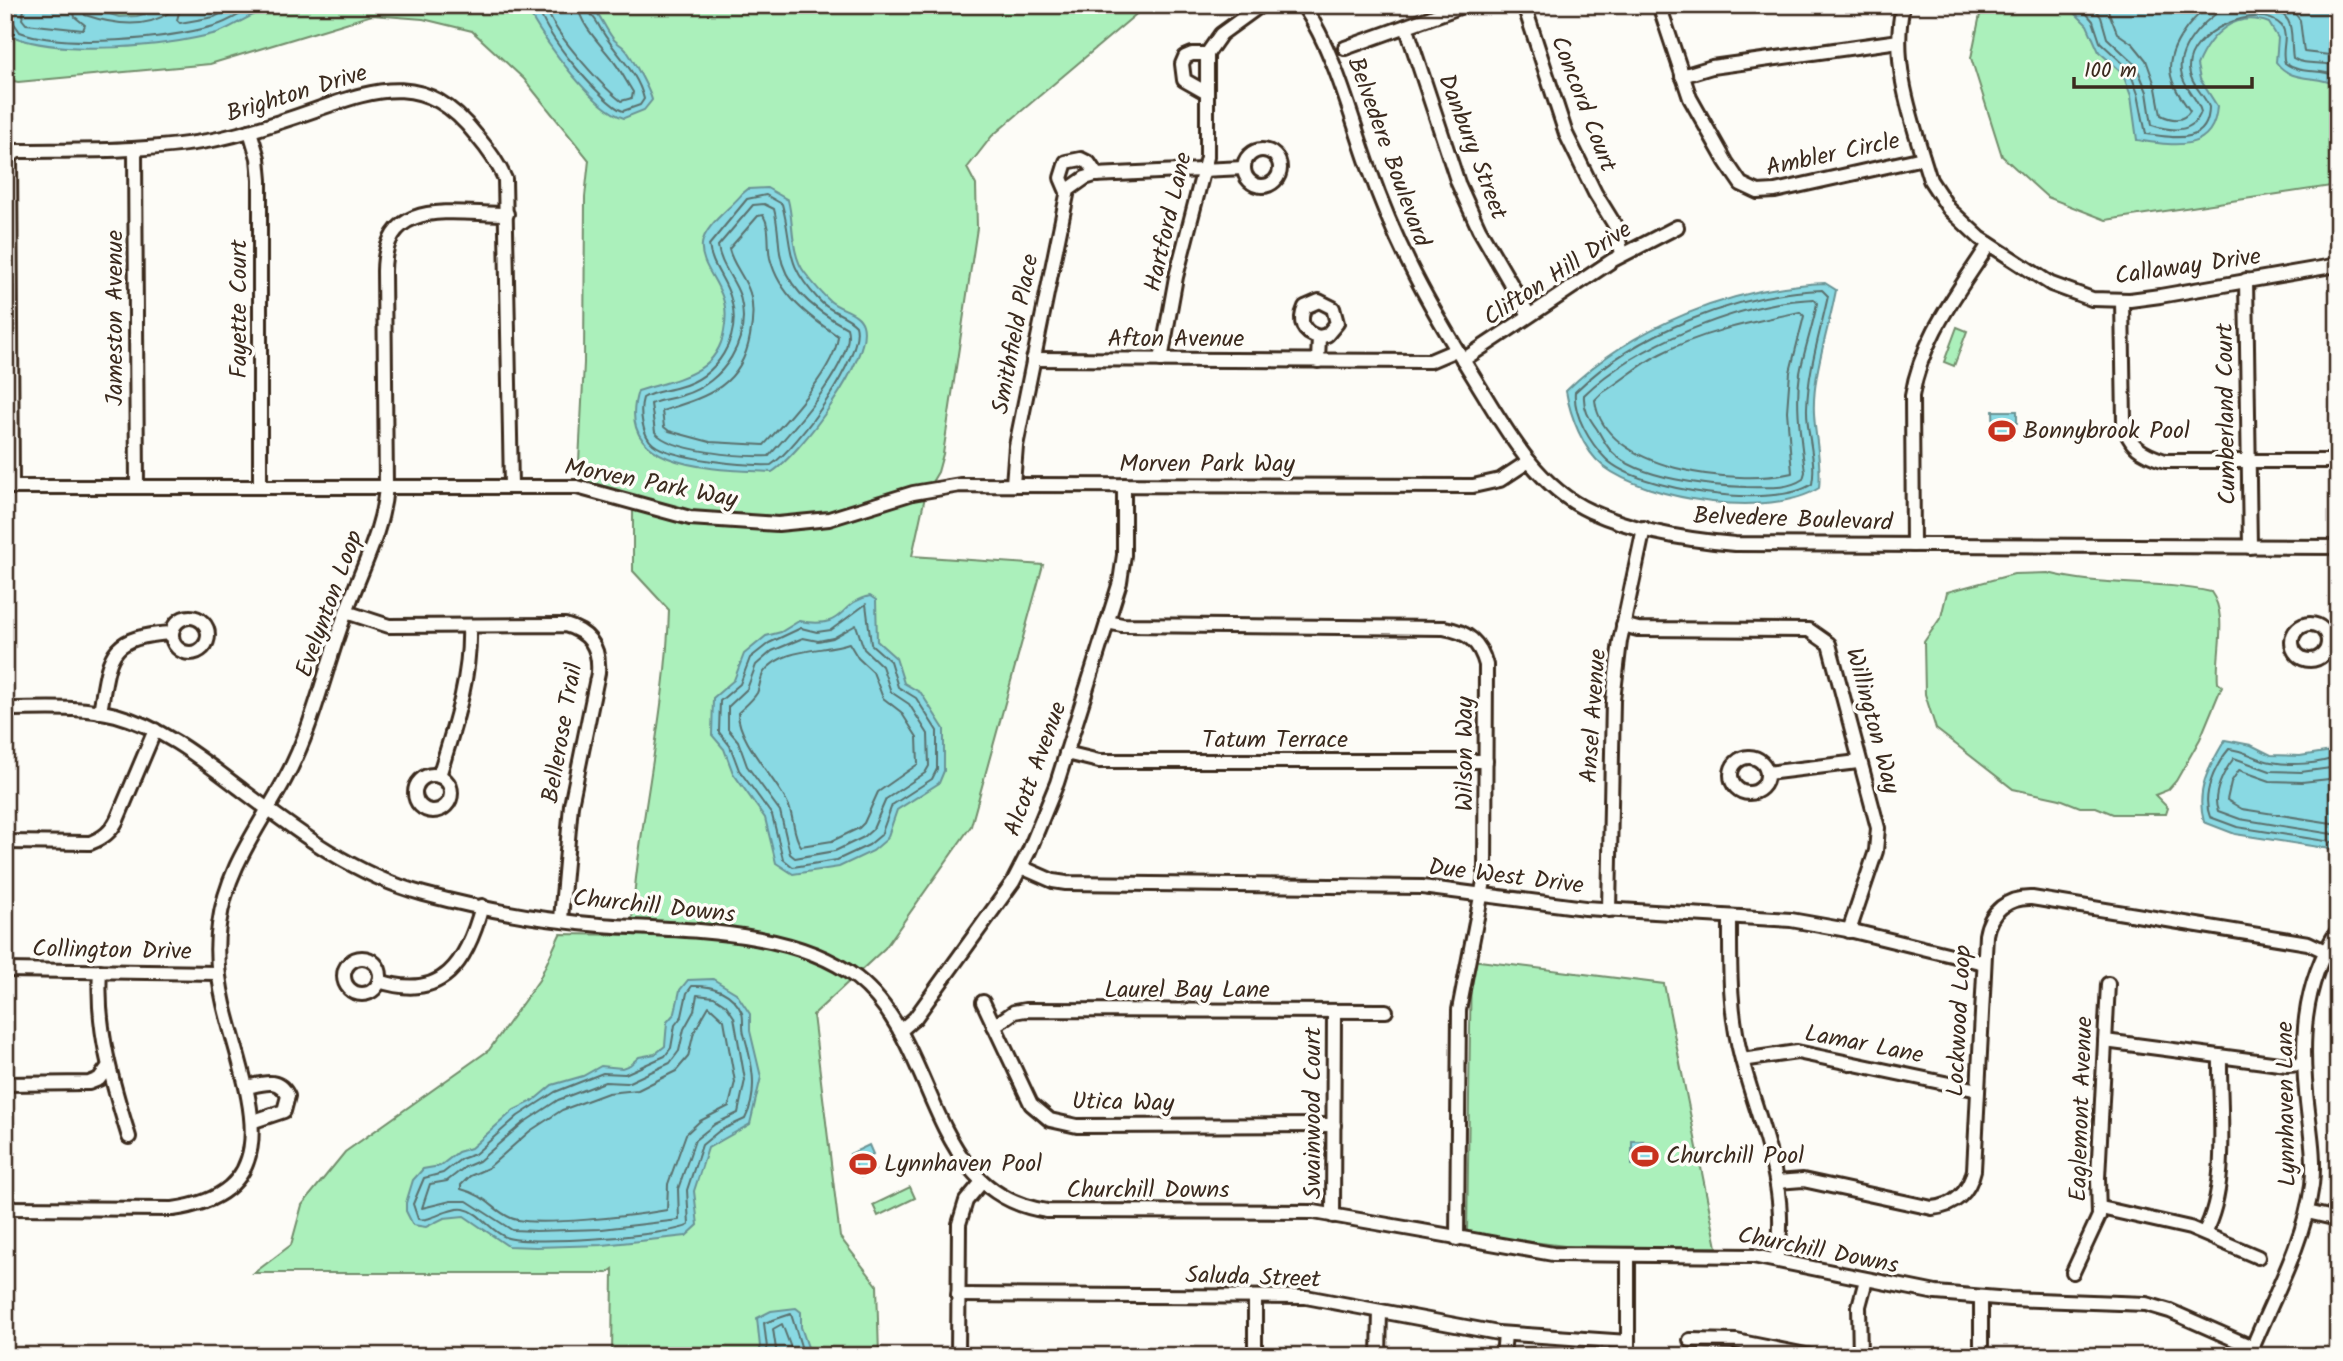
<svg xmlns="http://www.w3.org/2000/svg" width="2343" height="1361" font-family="Kalam,sans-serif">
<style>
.green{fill:#abf0bb;stroke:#738d6c;stroke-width:2}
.water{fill:#89d9e3;stroke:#6a9394;stroke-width:2}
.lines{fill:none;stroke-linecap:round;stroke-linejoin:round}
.shore{stroke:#5a706d;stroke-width:2}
.minor-casing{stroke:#3b2a1e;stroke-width:18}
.minor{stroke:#fdfcf7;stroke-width:12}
.labels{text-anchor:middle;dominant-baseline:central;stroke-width:7;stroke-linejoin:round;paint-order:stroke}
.street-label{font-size:24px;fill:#3b2a1e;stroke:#fdfcf7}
.poi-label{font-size:24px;fill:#3b2a1e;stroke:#fdfcf7;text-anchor:start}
</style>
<rect width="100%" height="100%" fill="#fdfcf7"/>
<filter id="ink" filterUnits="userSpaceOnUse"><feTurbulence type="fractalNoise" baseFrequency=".0143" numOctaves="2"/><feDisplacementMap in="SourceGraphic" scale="14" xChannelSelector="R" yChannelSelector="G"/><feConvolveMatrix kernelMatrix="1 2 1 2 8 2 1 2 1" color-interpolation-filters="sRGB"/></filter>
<g filter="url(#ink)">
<g class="green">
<path d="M 5,5 L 1147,5 L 992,136 L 967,168 L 976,185 L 977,228 L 943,454 L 938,472 L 926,492 L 912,556 L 1043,565 L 971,826 L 885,948 L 813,1015 L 840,1237 L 877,1285 L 879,1356 L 612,1356 L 613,1269 L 607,1273 L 254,1273 L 291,1245 L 302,1205 L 345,1152 L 489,1050 L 539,980 L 560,934 L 631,935 C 637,826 666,719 669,610 L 633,571 L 633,496 L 578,481 L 584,363 L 585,197 L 589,160 L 524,79 L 472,31 L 423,19 L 372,15 L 210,64 L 18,82 L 5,79 Z"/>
<polygon points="1982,5 2338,5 2338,185 2106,220 2047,197 2002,156 1971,58"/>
<polygon points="1957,327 1967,331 1954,366 1944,362"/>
<path d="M 2048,573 C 2101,587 2158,580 2211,592 C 2229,616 2215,654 2218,683 L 2222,686 L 2200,739 L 2176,781 L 2168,790 L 2155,795 L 2168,808 L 2166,814 L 2113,814 L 2096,807 L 2080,807 L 2060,799 L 2013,789 L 1936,729 L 1925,694 L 1924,642 L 1941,617 L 1947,592 L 2014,574 Z"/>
<polygon points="1471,960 1664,984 1717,1247 1581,1248 1467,1234"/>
<polygon points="910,1187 915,1198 878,1216 873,1205"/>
</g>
<g class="water">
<path d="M 10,5 L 83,5 L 119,17 L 137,16 L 171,5 L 292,5 C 282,8 271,9 261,12 C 245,17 232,28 217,33 C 164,47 66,56 14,37 L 8,26 Z"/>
<path d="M 533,5 L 591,5 C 601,16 604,26 612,37 C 615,42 620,44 624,48 C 630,53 650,91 652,100 L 644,110 L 624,118 C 591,108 546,42 529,13 Z"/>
<path d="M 2072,5 L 2338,5 L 2338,86 C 2316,73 2293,85 2276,62 L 2278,38 L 2269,23 C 2235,10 2210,34 2197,65 L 2200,79 L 2217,106 C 2214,155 2170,145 2137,140 L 2131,96 L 2122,72 L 2099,52 L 2087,25 L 2072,10 Z"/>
<path d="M 767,188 L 788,200 C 794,222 790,254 805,273 C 812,282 821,293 830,301 C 840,310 859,311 863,325 C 873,358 799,455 772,472 C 720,469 612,472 638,391 C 675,379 717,375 724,331 C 727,315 726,303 719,289 C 713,275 700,261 702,244 C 704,226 731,208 742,194 L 748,189 Z"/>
<path d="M 1825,283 L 1836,290 C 1829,328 1812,376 1814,413 C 1815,438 1822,462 1819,488 C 1770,519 1649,501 1603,466 C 1583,450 1570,415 1566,391 C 1632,326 1732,287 1825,283 Z"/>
<polygon points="1993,411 2017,411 2017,423 2010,424 2010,439 1994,439"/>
<path d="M 870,596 L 876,600 L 877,641 L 896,658 L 904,683 L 921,693 L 944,729 L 944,771 L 939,783 L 897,810 L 887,839 L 873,851 L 839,867 L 793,874 L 776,863 L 765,818 L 733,773 L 724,749 L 712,735 L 713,698 L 734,680 L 744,654 L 766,636 L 781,632 L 799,621 C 848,630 836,603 870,596 Z"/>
<path d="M 2225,740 L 2251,745 L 2271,755 L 2300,756 L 2338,750 L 2338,850 L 2235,834 L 2204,822 C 2195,790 2209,767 2225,740 Z"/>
<polygon points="713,979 736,993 750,1014 750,1031 761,1077 750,1124 708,1148 694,1191 698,1225 686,1236 603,1245 536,1247 508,1246 464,1216 444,1218 426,1227 413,1225 406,1211 406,1203 413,1180 423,1169 440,1166 458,1152 471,1148 514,1110 533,1101 552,1085 583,1076 601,1066 622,1068 630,1065 639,1057 655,1054 665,1046 667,1022 675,1013 680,990 688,980"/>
<polygon points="1632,1141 1643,1141 1643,1148 1659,1148 1659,1164 1632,1165"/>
<polygon points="869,1145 873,1154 868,1157 875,1170 861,1177 850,1154"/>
<polygon points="796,1308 801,1312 801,1327 811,1356 761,1356 757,1318 771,1311"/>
</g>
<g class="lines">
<g class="shore">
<path d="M 16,5 L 11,19 L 20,32 C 66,49 167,39 214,26 C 229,22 244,11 258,5"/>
<polyline points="25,5 22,19 26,24 83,30 85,25 75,17 72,5"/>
<path d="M 80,5 L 85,15 C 112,24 145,30 170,12 L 172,5"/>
<polyline points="181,5 177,20 180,23 214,17 238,5"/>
<path d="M 539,5 C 536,25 603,105 623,111 L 640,105 L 644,99 C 637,69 611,50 598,24 C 594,16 588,14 587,5"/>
<path d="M 547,5 C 546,26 603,87 621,101 L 632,98 L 633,92 C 626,81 619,67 611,58 C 600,44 579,23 578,5"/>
<path d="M 2079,5 L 2093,21 L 2100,42 L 2129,69 L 2138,94 L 2146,134 C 2171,137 2209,147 2209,107 C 2204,94 2190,84 2189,69 C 2187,33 2258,0 2282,26 C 2289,38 2280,51 2285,63 C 2302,76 2320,67 2338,77"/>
<path d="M 2092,5 L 2101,17 L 2107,38 L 2136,65 L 2147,92 L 2152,125 C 2170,131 2193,134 2201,112 C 2198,98 2183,88 2181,72 C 2177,46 2210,12 2233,5"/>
<path d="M 2106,5 L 2117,33 L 2133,44 L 2146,60 L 2156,88 L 2161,115 C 2171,120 2183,122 2190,111 C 2183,100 2174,90 2171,76 C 2165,50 2190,20 2210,5"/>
<path d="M 2266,5 C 2299,18 2289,32 2293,58 C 2307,67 2323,60 2338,67"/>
<polyline points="2288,5 2300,20 2304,52 2338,56"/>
<path d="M 766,195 L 782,204 C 794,249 783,262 819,300 C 829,312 846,314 856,325 C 865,356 797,448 771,465 C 746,466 671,459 653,444 C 642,435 639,411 643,398 C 654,391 667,391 679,387 C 717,377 742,338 731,299 C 726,279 711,266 709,245 L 747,199 Z"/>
<path d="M 764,204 L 774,209 C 778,224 778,238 780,253 C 785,288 819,313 847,328 C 857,361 790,432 769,456 C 744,457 670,452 655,432 L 651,404 C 661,399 673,399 683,395 C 724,383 752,339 740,296 C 734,278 720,265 718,246 L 753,205 Z"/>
<path d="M 763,215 C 771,228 767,244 770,258 C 779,295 809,317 838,336 C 836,368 785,422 764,445 L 710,442 L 669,431 L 664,427 L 662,411 C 705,397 741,388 750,336 C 753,321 754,307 750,293 C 745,277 732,264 729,249 L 758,216 Z"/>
<path d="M 1822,290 L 1828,296 C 1820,333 1808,370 1807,408 C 1806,433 1817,459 1812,484 C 1775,510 1638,491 1606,459 C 1590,443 1573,415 1575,392 C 1635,333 1738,293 1822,290 Z"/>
<path d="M 1814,299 L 1817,303 C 1813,326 1804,350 1800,373 C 1795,406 1801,439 1805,472 L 1803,479 C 1787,490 1765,487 1746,487 C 1710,486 1638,479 1612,452 C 1606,446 1601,436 1597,429 C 1589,418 1583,409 1584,395 C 1635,345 1742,302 1814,299 Z"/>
<path d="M 1800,312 L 1804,316 L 1790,372 L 1787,411 L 1792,473 C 1738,486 1602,471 1595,400 L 1602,393 C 1622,381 1640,364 1660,354 C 1704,331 1752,322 1800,312 Z"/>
<polygon points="866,604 871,644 890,661 898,687 916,698 937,731 937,769 932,779 892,805 881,835 869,845 837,860 793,867 783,859 772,815 739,770 730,746 719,732 720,701 740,684 750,658 769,643 801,628 817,632 831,630"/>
<polygon points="856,625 864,649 882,666 891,692 909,704 928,734 929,766 925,773 886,799 873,829 864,837 835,851 795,858 790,854 780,811 747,766 738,741 728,729 728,707 747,689 756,665 772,651 803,638 818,641 833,638"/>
<path d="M 849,643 L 858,658 L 873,672 L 883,698 L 901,712 L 917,737 L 918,764 L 878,792 L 864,823 L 859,828 L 832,841 L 801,846 C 793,836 794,817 788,804 C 775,778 738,741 738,713 C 744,707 752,701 757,693 C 760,687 760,678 764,672 C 783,647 823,652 849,643 Z"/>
<path d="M 2338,757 C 2319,764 2291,766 2271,762 C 2257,760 2245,750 2229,749 C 2215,766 2201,794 2210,817 L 2237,827 L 2338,843"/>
<path d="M 2338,767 L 2301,772 L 2270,771 L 2234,758 C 2224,771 2211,795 2218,811 L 2240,819 L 2338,835"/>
<polyline points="2338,778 2302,782 2270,781 2239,770 2231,782 2227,800 2242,809 2338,824"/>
<path d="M 692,986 C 713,985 733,992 742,1013 C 744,1019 742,1027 744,1034 C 752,1062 759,1092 745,1119 L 719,1131 L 702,1145 L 687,1190 L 689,1225 C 671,1236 530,1245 508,1238 C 491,1233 481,1212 464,1209 C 447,1207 432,1222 418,1219 L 413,1204 L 424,1178 L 443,1173 L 461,1159 L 475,1154 L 518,1116 L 555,1092 L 603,1073 L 625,1074 L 665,1056 L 671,1048 L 675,1025 L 682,1016 L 687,993 Z"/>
<polygon points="697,995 714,997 726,1005 734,1017 745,1080 738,1113 715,1124 695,1140 678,1189 679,1220 602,1229 536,1231 512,1230 467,1201 451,1201 422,1208 430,1184 447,1181 465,1167 479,1161 523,1123 558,1100 605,1082 627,1083 670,1063 679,1051 684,1029 694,1011"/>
<path d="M 709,1006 L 724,1020 L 735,1082 L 729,1106 L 700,1121 L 686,1134 L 668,1184 L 667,1210 C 639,1215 534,1228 511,1218 C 492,1210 488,1196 461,1189 L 461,1185 L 470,1176 L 488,1168 L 530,1131 L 562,1110 L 608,1093 L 638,1090 L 676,1071 L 688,1057 L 694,1032 Z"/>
<polyline points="768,1356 764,1323 791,1314 804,1356"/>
<polyline points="777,1356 773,1329 782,1324 794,1356"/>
</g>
<defs>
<g id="minor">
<path d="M 1303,5 C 1336,55 1349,112 1369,168 C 1397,248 1429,305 1473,376 C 1503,425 1535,486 1590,511 C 1635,531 1686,540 1735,544 L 2338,547"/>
<polyline points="1524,5 1566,134 1595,193 1616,227 1622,254"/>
<polyline points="1659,5 1690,98 1726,162 1741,184 1758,192 1775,191 1923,158"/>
<path d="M 1903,5 C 1890,65 1913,123 1930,180 L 1949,209 L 1980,238 L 2051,284 L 2092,299 L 2130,300 L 2160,296 L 2338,265"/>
<polyline points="1406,26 1458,183 1479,229 1529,315"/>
<polyline points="1345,48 1465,5"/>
<polyline points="1207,54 1192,54 1185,57 1182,64 1184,80 1207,93"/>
<polyline points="1682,76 1712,67 1899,41"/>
<polyline points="250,131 258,158 260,180 260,487"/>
<polyline points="135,149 137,487"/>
<circle cx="1262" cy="168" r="18"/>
<polyline points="1067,192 1061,178 1066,162 1081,159 1089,163 1097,175"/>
<polyline points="2246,280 2250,547"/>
<path d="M 2122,300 L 2124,422 C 2128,446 2142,454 2165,461 L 2338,461"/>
<polyline points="1033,359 1430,361 1456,350"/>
<polyline points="1161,360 1176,277 1207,157 1207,54 1221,34 1261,5"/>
<polyline points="1463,360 1613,260 1677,227"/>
<path d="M 1318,361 L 1319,337 C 1303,333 1298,322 1305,307 L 1319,301 L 1333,308 L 1337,323 L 1327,335 L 1319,337"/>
<polyline points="1013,484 1016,446 1068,190 1085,178 1095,175 1244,168"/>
<polyline points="5,487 577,487 690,518 778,524 829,519 913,493 960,485 1473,486 1500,480 1529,461"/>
<path d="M 12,487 L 10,157 L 17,151 C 82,150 148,152 213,140 C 248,133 281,122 315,110 C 381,87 426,72 476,135 C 488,149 498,163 505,179 L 511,486"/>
<path d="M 1913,545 L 1912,396 C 1922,336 1958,293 1989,244"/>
<path d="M 346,612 L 389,626 L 565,625 C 590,632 600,648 598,673 L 571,805 L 561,919"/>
<circle cx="190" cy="635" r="18"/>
<path d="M 1107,622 L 1122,625 L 1444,628 C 1468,632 1480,642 1486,665 L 1485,876 L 1459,1010 L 1457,1239"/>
<circle cx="2310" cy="642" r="18"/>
<polyline points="1623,625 1638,629 1809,630 1829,644 1878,828 1876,851 1849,931"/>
<path d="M 5,709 C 42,709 81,706 116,715 C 163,728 200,758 238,787 C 295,830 353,875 424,894 C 480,909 542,920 600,925 C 678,931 792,927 857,978 C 941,1045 925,1194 1047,1211 L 1314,1212 L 1553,1254 L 1753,1256 L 1936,1293 L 2010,1299 L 2146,1304 L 2170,1311 L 2252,1347"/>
<path d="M 100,712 C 110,654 107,637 172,633"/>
<polyline points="1066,753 1099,761 1486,761"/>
<circle cx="1749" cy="775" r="18"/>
<polyline points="1767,773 1858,762"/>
<circle cx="433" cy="793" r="18"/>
<path d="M 439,776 C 454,727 471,678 469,626"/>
<path d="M 5,842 L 90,843 C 103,838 111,832 117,820 L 155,730"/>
<polyline points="1021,867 1053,881 1066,883 1422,887 1585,908 1791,920 1853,931 1984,963"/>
<polyline points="1609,910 1613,700 1620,641 1644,528"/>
<path d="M 1730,917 C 1730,964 1729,1010 1741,1056 C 1758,1123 1792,1190 1776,1260"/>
<circle cx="362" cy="976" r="18"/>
<polyline points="5,970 218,973"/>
<path d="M 100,971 C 96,1029 112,1082 129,1137"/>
<path d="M 379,981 C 443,1002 467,962 482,906"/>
<polyline points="983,1002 1031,1104 1050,1120 1077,1126 1334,1125"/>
<polyline points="994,1026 1014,1012 1025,1010 1386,1011"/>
<polyline points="900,1031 915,1018 1013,882 1029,851 1057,783 1120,582 1124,555 1124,485"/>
<polyline points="2105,1041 2287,1065 2304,1064"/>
<polyline points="1742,1060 1797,1052 1978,1090"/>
<polyline points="5,1084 89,1083 99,1079 108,1067"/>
<path d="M 247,1087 C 264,1083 279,1077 288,1096 L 284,1111 L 254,1121"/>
<path d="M 1777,1182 L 1803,1180 L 1932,1208 C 1955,1206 1969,1192 1974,1170 L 1986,935 C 1990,911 2008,897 2032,898 L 2308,943 L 2325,951"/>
<path d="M 5,1208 L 173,1209 C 297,1192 242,1083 224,1004 C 218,978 215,952 219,925 C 226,869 258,829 284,781 C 313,729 325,668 346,612 C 361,569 383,532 386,486 L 384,271 C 385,196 452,214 507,214"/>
<polyline points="2101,1208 2190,1228 2258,1257"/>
<polyline points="2307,1212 2338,1219"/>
<polyline points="1333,1216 1334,1011"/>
<path d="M 2204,1233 C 2230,1187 2219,1108 2220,1056"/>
<polyline points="2073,1272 2099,1216 2098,1178 2108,984"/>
<polyline points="958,1295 1306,1297 1498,1333 1628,1342"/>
<polyline points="1690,1340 1736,1341 1811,1356"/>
<polyline points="958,1356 959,1224 966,1201 981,1183"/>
<polyline points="1255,1356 1255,1297"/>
<polyline points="1379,1356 1380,1311"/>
<polyline points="1503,1356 1505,1334"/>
<polyline points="1628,1356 1628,1255"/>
<polyline points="1860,1356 1859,1306 1866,1280"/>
<polyline points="1981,1356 1981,1298"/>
<path d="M 2249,1356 C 2271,1301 2304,1244 2312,1185 C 2315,1160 2311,1136 2308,1111 C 2300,1046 2301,986 2338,930"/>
<polyline points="2336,1356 2338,1354"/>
</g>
</defs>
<use href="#minor" class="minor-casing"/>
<use href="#minor" class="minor"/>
</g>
</g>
<defs>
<symbol id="stadium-bare" viewBox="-9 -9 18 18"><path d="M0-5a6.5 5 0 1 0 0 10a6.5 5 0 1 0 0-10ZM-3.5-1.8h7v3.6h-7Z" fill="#c8321e" stroke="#fdfcf7" stroke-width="2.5" paint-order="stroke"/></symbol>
</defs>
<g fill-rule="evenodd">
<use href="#stadium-bare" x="1983" y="412" width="38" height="38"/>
<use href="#stadium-bare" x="1626" y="1137" width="38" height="38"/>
<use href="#stadium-bare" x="844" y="1145" width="38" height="38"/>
</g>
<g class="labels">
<g class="street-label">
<text transform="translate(297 94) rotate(-17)">Brighton Drive</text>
<text transform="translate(1583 104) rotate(69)">Concord Court</text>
<text transform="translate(1472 147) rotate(69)">Danbury Street</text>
<text transform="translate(1388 152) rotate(70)">Belvedere Boulevard</text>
<text transform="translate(1833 155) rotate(-12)">Ambler Circle</text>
<text transform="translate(1169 222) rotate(-77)">Hartford Lane</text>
<text transform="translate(2188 267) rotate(-8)">Callaway Drive</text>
<text transform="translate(1558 274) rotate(-33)">Clifton Hill Drive</text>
<text transform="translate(239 309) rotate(-90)">Fayette Court</text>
<text transform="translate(115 318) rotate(-90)">Jameston Avenue</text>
<text transform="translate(1016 334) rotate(-79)">Smithfield Place</text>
<text x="1176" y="339">Afton Avenue</text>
<text transform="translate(2227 414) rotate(-91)">Cumberland Court</text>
<text x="1207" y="464">Morven Park Way</text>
<text transform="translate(651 484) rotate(11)">Morven Park Way</text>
<text transform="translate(1793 520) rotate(2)">Belvedere Boulevard</text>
<text transform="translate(330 604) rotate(-70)">Evelynton Loop</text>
<text transform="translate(1594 716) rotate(-86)">Ansel Avenue</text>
<text transform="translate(1872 721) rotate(75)">Willington Way</text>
<text transform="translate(563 733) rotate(-80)">Bellerose Trail</text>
<text x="1275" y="740">Tatum Terrace</text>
<text transform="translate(1465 754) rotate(-90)">Wilson Way</text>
<text transform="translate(1036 769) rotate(-70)">Alcott Avenue</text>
<text transform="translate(1506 877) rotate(7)">Due West Drive</text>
<text transform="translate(654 907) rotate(6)">Churchill Downs</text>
<text transform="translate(112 951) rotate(1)">Collington Drive</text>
<text x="1187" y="990">Laurel Bay Lane</text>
<text transform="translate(1960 1021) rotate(-87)">Lockwood Loop</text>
<text transform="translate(1864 1045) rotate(11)">Lamar Lane</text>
<text transform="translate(1123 1103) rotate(1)">Utica Way</text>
<text transform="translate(2287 1104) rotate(-91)">Lynnhaven Lane</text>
<text transform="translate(2082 1109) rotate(-88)">Eaglemont Avenue</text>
<text transform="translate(1313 1113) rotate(-90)">Swainwood Court</text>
<text x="1148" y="1190">Churchill Downs</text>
<text transform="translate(1818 1251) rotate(11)">Churchill Downs</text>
<text transform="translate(1253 1278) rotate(2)">Saluda Street</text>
</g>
<g class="poi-label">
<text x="2023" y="431">Bonnybrook Pool</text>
<text x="1666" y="1156">Churchill Pool</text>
<text x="884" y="1164">Lynnhaven Pool</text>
</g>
</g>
<rect width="2343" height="1361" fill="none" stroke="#fdfcf7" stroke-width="28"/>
<rect x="14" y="14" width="2315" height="1333" fill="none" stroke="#3b2a1e" stroke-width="2.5" filter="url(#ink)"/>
<path d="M2074 77v10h178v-10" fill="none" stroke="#3b2a1e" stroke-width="3.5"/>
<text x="2084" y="77" font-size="21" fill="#3b2a1e" stroke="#fdfcf7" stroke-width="5" paint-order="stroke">100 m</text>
</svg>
